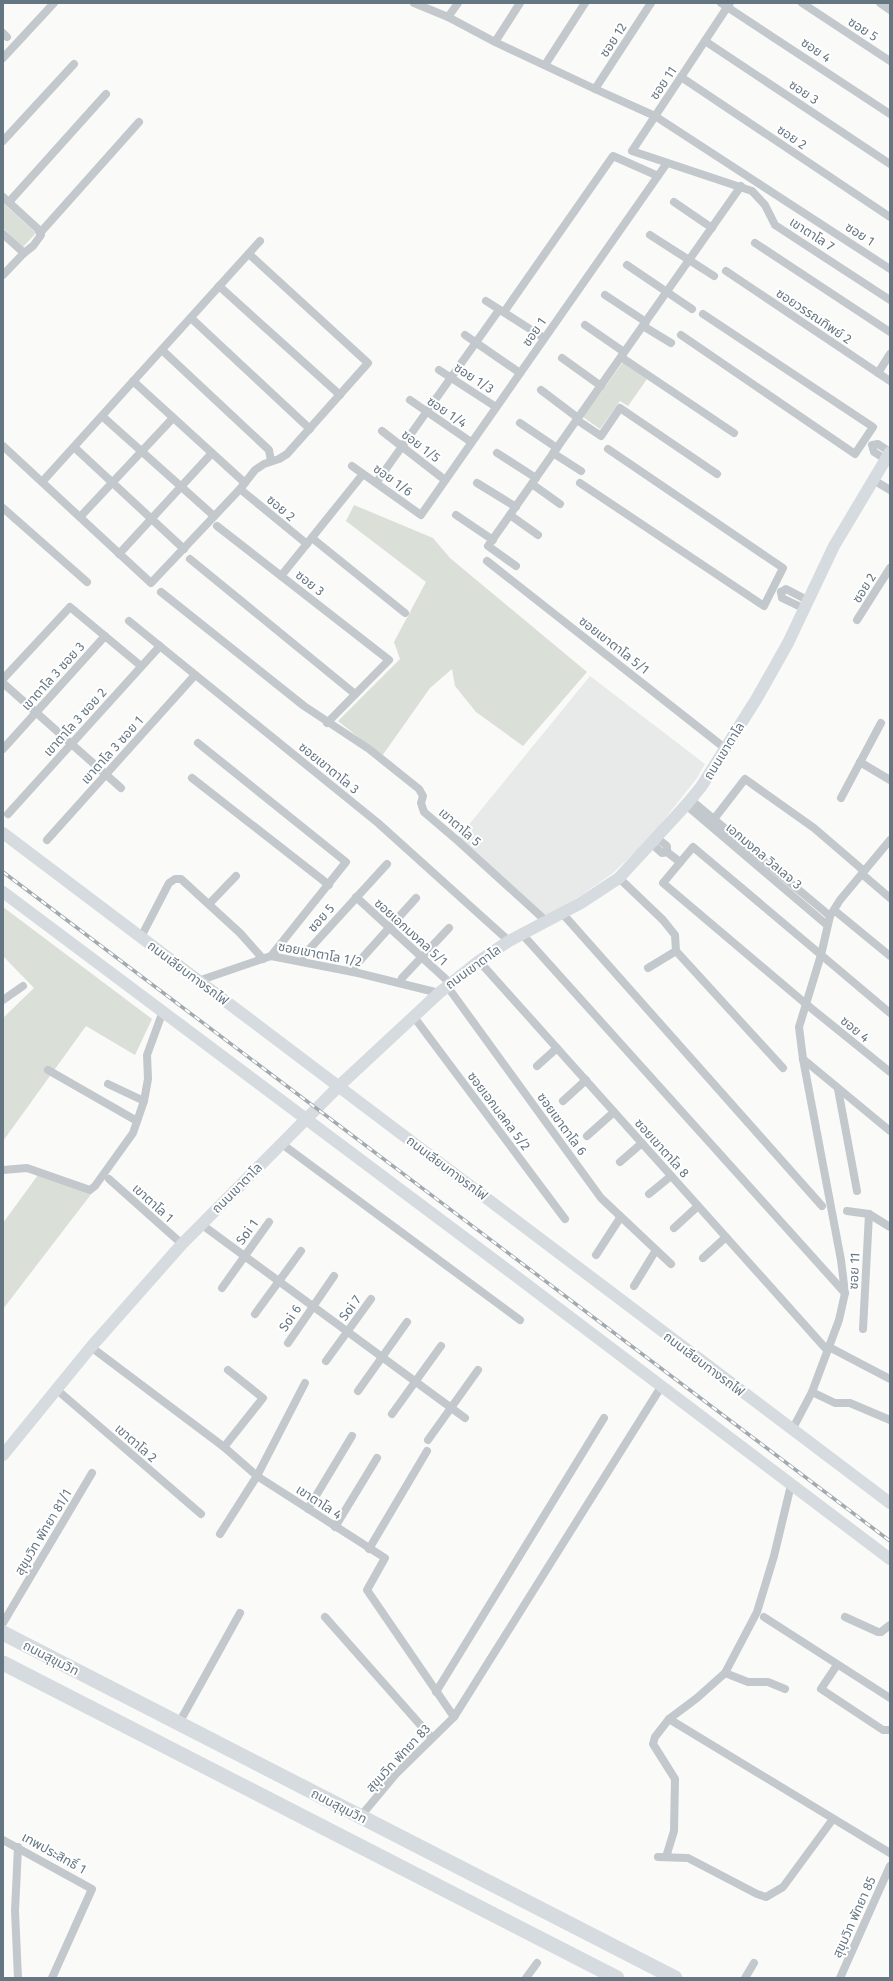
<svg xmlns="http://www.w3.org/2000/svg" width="893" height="1981" font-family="'Fira Sans','Noto Sans Thai',sans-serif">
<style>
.built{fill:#e8e9e9}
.green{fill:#dadfd7}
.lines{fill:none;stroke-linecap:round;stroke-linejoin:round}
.street{stroke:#c3c8cc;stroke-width:8}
.secondary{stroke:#d6dbdf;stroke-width:12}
.highway{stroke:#d6dbdf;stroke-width:15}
.rail-casing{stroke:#a2aab0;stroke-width:3.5}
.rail{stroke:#fff;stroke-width:2;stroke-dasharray:6;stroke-linecap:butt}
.labels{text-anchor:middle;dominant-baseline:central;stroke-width:4;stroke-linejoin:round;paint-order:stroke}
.street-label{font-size:13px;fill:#657683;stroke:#fff}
</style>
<rect width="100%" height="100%" fill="#fafaf8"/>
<polygon class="built" points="590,676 705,764 697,778 649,839 613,873 582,895 546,916 458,838"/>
<g class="green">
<polygon points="3,203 36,233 23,247 3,228"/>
<polygon points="623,362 647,379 628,406 620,401 600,429 583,417"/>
<polygon points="354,505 433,538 450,558 587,672 523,746 476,712 455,686 452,669 430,688 382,756 338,721 400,659 394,642 426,582 346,521"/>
<polygon points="3,907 152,1019 135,1055 86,1026 3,1141 3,1018 34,988 3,956"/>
<polygon points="38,1175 92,1193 3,1309 3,1223"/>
</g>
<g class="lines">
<g class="street">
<polyline points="414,3 448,17 495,42 595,89 655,116 890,269"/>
<polyline points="721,3 890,114"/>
<polyline points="730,3 632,151 752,191 765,205 775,225 890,300"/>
<polyline points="802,3 890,61"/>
<polyline points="880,3 890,10"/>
<polyline points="448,17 458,3"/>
<polyline points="3,33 7,37"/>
<polyline points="705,41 890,164"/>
<polyline points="495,42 520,3"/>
<polyline points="3,58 54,3"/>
<polyline points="545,65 585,3"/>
<polyline points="681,77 890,217"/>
<polyline points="595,89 651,3"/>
<polyline points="3,141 74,64"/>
<polyline points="3,197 38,229 41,235 33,246 24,253 3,275"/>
<polyline points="9,202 106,94"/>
<polyline points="674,202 712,228"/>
<polyline points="40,233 139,122"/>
<polyline points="3,234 24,253"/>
<polyline points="650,235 714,276"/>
<polyline points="755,243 890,332"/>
<polyline points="627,265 692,309"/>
<polyline points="726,271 890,381"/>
<polyline points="219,286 340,395"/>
<polyline points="605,295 646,322"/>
<polyline points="486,301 544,338"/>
<polyline points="504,312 613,156 658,176"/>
<polyline points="191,318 310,429"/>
<polyline points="585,325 624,352"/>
<polyline points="643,326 671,343"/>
<polyline points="465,335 520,373"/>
<polyline points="681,335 855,454 873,427 703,314"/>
<polyline points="162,350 269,450 271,461"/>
<polyline points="621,357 734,433"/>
<polyline points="562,358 601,386"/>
<polyline points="439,370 496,407"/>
<polyline points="878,373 890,354"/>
<polyline points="133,381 245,483"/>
<polyline points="541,390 578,418"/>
<polyline points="410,400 471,442"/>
<polyline points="102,416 214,516"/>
<polyline points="577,420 601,436 620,408 717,474"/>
<polyline points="520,423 557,448"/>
<polyline points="382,431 445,480"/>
<polyline points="3,446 151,583 240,489 255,470 264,464 279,459 287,454 368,363 249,254"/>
<polyline points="74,447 184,549"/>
<polyline points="497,453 536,478"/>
<polyline points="553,453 581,471"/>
<polyline points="885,459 874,452 872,445 878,444 890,452"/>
<polyline points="352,466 421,515 667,163"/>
<polyline points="872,479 890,490"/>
<polyline points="42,482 260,241"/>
<polyline points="376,483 499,310"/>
<polyline points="477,483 516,507"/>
<polyline points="580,483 764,606 783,568 608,449"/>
<polyline points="532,484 560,504"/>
<polyline points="240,489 307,544"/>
<polyline points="3,508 87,582"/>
<polyline points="456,515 493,540"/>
<polyline points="510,515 538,535"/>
<polyline points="80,517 173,418"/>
<polyline points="217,526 389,660 327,723"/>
<polyline points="312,538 405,613"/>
<polyline points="119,554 212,453"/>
<polyline points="190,559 355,694"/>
<polyline points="487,561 726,749"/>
<polyline points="516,566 488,546 741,186"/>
<polyline points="281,576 363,474"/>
<polyline points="161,592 304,706 369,749 419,789 423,796 421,803 424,812 458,841 546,921"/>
<polyline points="781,592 782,598 805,609"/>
<polyline points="781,592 786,589 809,601"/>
<polyline points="857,620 890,568"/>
<polyline points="129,621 378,823 509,941"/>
<polyline points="3,679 70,607 141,666"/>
<polyline points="3,683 121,788"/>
<polyline points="198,743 346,862 271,956"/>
<polyline points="3,749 105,636"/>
<polyline points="860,762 890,780"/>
<polyline points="192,778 329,885"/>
<polyline points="841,798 881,723"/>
<polyline points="691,800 830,916"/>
<polyline points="686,805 827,925"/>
<polyline points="8,814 160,646"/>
<polyline points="714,819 745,779 814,828 864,871"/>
<polyline points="657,838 667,846 667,852"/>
<polyline points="47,840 195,675"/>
<polyline points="652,844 662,853 667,852 680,862"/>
<polyline points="862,874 890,898"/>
<polyline points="619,878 663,920 675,935 676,951 783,1068"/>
<polyline points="356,897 450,983"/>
<polyline points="209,904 236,876"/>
<polyline points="834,910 890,956"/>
<polyline points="562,913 822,1206"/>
<polyline points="522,934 845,1293"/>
<polyline points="141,937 169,883 175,879 181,879 240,933 263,959"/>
<polyline points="304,955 387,864"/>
<polyline points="479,961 827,1350"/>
<polyline points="355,966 416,898"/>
<polyline points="648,968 676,951"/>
<polyline points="402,978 449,928"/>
<polyline points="198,981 271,956 358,973 439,993"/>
<polyline points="447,986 601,1198 671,1264"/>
<polyline points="3,1000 23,986"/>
<polyline points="890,1013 693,847 663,883 806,1004 890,1072"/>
<polyline points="414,1017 565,1219"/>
<polyline points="803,1059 890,1131"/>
<polyline points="537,1066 557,1048"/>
<polyline points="48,1070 137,1121"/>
<polyline points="108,1084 144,1101"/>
<polyline points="838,1089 857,1191"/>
<polyline points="563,1101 586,1080"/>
<polyline points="587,1136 614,1112"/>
<polyline points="282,1144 520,1320"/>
<polyline points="620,1162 642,1143"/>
<polyline points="3,1170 27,1168 90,1190 95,1186 133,1133 144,1101 148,1079 147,1055 163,1011"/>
<polyline points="109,1179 182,1244"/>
<polyline points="649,1194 671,1176"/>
<polyline points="847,1211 869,1214 890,1227"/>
<polyline points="201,1224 465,1418"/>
<polyline points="674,1228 698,1206"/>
<polyline points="596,1255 620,1218"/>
<polyline points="703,1258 726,1237"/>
<polyline points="634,1286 656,1250"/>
<polyline points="222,1288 269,1222"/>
<polyline points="255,1314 301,1251"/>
<polyline points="863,1329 869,1214"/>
<polyline points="288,1343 334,1276"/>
<polyline points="91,1347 224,1447 257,1476 385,1558 367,1590 454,1717"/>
<polyline points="829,1347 890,1379"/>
<polyline points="326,1361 371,1299"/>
<polyline points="56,1389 201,1514"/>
<polyline points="358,1391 407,1322"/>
<polyline points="812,1392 835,1403 850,1403 890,1420"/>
<polyline points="392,1414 441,1346"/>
<polyline points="792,1430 812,1392 839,1320 845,1293 841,1260 803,1059 799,1027 821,955 830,916 840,900 890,840"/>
<polyline points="428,1440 478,1370"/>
<polyline points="224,1447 263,1398 228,1370"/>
<polyline points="308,1509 352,1436"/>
<polyline points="335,1527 377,1458"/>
<polyline points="220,1534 257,1476 305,1383"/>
<polyline points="369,1549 427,1451"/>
<polyline points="325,1617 432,1738"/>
<polyline points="764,1617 890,1698"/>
<polyline points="845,1617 878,1632 881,1632 890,1625"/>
<polyline points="3,1623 92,1473"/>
<polyline points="837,1665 821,1689 883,1730 890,1730"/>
<polyline points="725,1673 748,1682 768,1682 785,1689"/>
<polyline points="436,1692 604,1418"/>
<polyline points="669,1719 697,1698 725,1673 757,1612 774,1556 791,1485"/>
<polyline points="179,1723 240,1613"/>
<polyline points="360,1817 395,1775 454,1717 661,1387"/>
<polyline points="3,1840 92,1889 52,1978"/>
<polyline points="658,1857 688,1858 757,1894 766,1897 783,1887 833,1819"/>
<polyline points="666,1857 674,1831 675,1779 653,1744 655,1737 669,1719 890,1853"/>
<polyline points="18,1978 15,1911 18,1847"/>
<polyline points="526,1978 537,1963"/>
<polyline points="745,1978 754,1963"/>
<polyline points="840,1978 890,1866"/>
</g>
<g class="secondary">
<polyline points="3,833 890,1503"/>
<polyline points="3,892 513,1274 890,1559"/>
<polyline points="3,1455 91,1347 182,1244 339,1086 439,993 479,961 509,941 581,903 619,878 686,805 701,787 757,698 788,643 834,546 890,452"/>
</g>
<g class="highway">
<polyline points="3,1633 675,1978"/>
<polyline points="3,1663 617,1978"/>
</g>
<defs>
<polyline id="rail" points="3,872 890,1541"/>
</defs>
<use href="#rail" class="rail-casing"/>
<use href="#rail" class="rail"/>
</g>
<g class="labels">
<g class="street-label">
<text transform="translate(863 29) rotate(33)">ซอย 5</text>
<text transform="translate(613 40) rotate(-57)">ซอย 12</text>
<text transform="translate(816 50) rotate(34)">ซอย 4</text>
<text transform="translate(663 83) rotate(-56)">ซอย 11</text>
<text transform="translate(804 92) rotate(34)">ซอย 3</text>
<text transform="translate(792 137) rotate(34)">ซอย 2</text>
<text transform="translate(812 234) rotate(33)">เขาตาโล 7</text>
<text transform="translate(860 234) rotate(33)">ซอย 1</text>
<text transform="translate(814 316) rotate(34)">ซอยวรรณทิพย์ 2</text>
<text transform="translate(534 332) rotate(-55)">ซอย 1</text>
<text transform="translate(474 378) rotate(33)">ซอย 1/3</text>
<text transform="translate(447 412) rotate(34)">ซอย 1/4</text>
<text transform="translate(421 446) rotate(37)">ซอย 1/5</text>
<text transform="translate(393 480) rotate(36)">ซอย 1/6</text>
<text transform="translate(281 508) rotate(40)">ซอย 2</text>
<text transform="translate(310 583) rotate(38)">ซอย 3</text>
<text transform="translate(864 588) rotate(-58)">ซอย 2</text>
<text transform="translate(614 645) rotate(38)">ซอยเขาตาโล 5/1</text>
<text transform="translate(53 676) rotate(-48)">เขาตาโล 3 ซอย 3</text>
<text transform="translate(75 722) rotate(-48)">เขาตาโล 3 ซอย 2</text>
<text transform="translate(112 750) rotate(-48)">เขาตาโล 3 ซอย 1</text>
<text transform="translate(724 751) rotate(-58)">ถนนเขาตาโล</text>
<text transform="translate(329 768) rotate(39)">ซอยเขาตาโล 3</text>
<text transform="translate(460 827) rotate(41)">เขาตาโล 5</text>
<text transform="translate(764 856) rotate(40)">เอกมงคล วิลเลจ 3</text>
<text transform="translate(321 918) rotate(-48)">ซอย 5</text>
<text transform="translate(411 932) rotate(42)">ซอยเอกมงคล 5/1</text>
<text transform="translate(320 954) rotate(11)">ซอยเขาตาโล 1/2</text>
<text transform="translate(473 967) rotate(-36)">ถนนเขาตาโล</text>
<text transform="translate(188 973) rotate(37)">ถนนเลียบทางรถไฟ</text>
<text transform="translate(855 1029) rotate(39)">ซอย 4</text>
<text transform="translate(499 1111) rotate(53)">ซอยเอกมลคล 5/2</text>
<text transform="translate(562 1124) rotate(54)">ซอยเขาตาโล 6</text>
<text transform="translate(662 1148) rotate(48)">ซอยเขาตาโล 8</text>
<text transform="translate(447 1168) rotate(37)">ถนนเลียบทางรถไฟ</text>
<text transform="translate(237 1188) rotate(-45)">ถนนเขาตาโล</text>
<text transform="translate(153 1203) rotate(42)">เขาตาโล 1</text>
<text transform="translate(247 1232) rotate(-54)">Soi 1</text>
<text transform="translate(854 1271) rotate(-87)">ซอย 11</text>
<text transform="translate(350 1308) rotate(-54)">Soi 7</text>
<text transform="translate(290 1318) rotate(-56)">Soi 6</text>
<text transform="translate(704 1364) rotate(37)">ถนนเลียบทางรถไฟ</text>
<text transform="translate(136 1443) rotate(41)">เขาตาโล 2</text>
<text transform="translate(319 1502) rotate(33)">เขาตาโล 4</text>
<text transform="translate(43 1532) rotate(-59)">สุขุมวิท พัทยา 81/1</text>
<text transform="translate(51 1658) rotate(27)">ถนนสุขุมวิท</text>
<text transform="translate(398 1758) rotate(-47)">สุขุมวิท พัทยา 83</text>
<text transform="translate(339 1806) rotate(27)">ถนนสุขุมวิท</text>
<text transform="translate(54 1853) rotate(29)">เทพประสิทธิ์ 1</text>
<text transform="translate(854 1917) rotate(-66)">สุขุมวิท พัทยา 85</text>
</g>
</g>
<rect width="893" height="1981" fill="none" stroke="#657683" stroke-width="8"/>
</svg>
